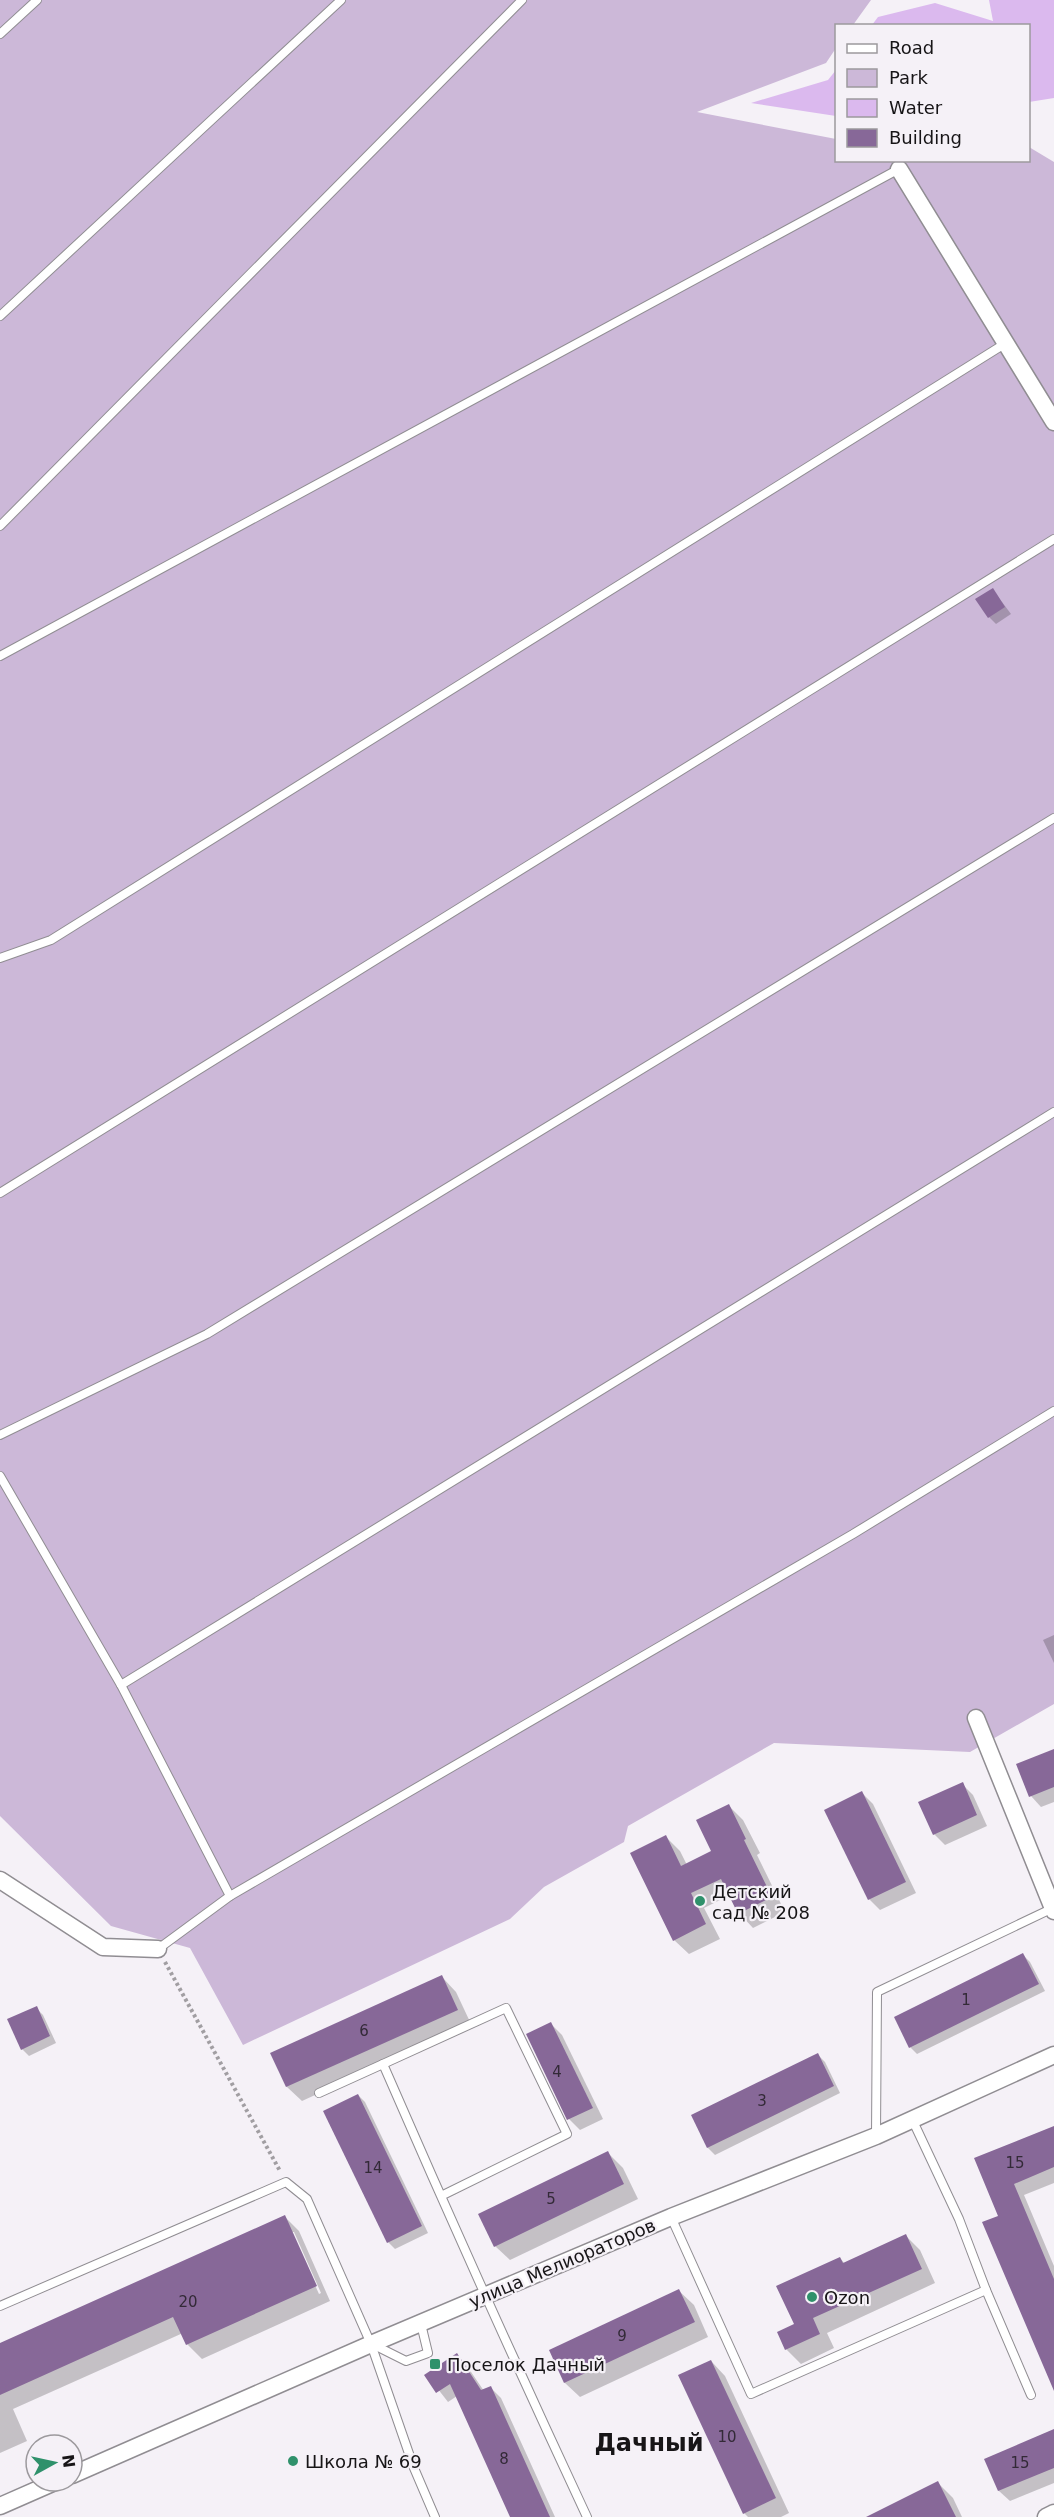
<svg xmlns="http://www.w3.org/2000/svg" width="1054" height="2517" font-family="'DejaVu Sans',sans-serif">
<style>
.green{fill:#ccb8d8}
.water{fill:#dbb9ee}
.shadow{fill:#0003;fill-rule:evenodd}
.building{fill:#876898}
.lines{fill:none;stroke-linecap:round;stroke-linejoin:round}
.lane-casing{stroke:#908d92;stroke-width:10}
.street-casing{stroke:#908d92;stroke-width:19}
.path{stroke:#a19ea2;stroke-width:4;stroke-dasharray:3 3;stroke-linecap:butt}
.lane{stroke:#fff;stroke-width:8}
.street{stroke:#fff;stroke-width:16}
.poi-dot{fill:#2f916b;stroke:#f5f1f7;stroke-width:2}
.labels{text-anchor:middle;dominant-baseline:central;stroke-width:4.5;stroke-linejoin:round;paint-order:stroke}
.number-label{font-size:15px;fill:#332a37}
.poi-label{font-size:18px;fill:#171517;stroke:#f5f1f7;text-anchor:start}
.street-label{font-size:18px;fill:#171517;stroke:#f5f1f7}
.district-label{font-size:24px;font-weight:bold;fill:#171517;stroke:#f5f1f7}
</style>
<rect width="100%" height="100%" fill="#f5f1f7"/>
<polygon class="green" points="0,0 871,0 853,25 836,26 836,48 826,63 697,112 836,139 836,160 1028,160 1029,147 1054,162 1054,1704 970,1752 774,1743 628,1826 624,1842 544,1887 510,1919 243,2045 190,1948 111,1926 0,1816"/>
<g class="water">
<polygon points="989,0 1054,0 1054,98 1029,102 1028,26 872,25 878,17 935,3 993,21"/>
<polygon points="836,70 836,116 751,103 828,80"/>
</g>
<g class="shadow">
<polygon points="993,590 1011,614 996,624 989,617"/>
<polygon points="1054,1635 1054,1663 1043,1640"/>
<polygon points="1054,1750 1054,1802 1041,1807 1031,1796 1018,1765"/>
<polygon points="962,1784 973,1795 987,1826 945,1845 934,1834"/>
<polygon points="862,1793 873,1804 916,1893 880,1910 869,1899"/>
<polygon points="729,1806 743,1820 760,1853 757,1855 785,1912 753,1928 739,1913 730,1895 704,1908 720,1939 689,1954 674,1940 666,1837 680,1851 687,1865 713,1851"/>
<polygon points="1023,1955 1030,1962 1045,1991 917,2054 910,2047"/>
<polygon points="442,1977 456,1992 471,2024 302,2101 287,2087 272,2054"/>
<polygon points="36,2008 43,2015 56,2043 29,2056 22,2049"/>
<polygon points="551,2024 562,2035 603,2119 580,2130 569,2119 528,2035"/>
<polygon points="818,2055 825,2062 840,2093 715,2155 708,2148 693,2116"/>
<polygon points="358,2095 365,2102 428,2233 395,2249 388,2242"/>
<polygon points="1054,2127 1054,2183 1024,2195 1054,2266 1054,2388 999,2216 976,2159"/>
<polygon points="608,2153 623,2168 638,2199 510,2260 495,2246"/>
<path d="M 285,2217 L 299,2231 L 330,2301 L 202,2359 L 187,2344 L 183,2333 L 13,2409 L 27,2441 L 0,2453 L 0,2344 ZM 291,2232 L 294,2232 L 321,2293 L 319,2294 Z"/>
<polygon points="906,2236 920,2250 935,2283 827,2333 834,2348 801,2364 786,2349 796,2325 840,2258 845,2264"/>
<polygon points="679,2291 694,2305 708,2337 580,2397 565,2383 551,2351"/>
<polygon points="456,2355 467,2366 484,2391 491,2388 501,2398 555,2517 511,2517 457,2396 448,2402 427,2375"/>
<polygon points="711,2361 725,2376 789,2513 781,2517 748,2517 744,2513"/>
<polygon points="1054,2431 1054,2483 1010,2501 999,2491 986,2459"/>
<polygon points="938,2483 953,2498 962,2517 870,2517"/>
</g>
<g class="building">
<polygon points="993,588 1005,607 988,618 975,599"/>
<polygon points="1054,1749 1054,1787 1029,1797 1016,1764"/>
<polygon points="963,1782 977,1815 933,1835 918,1802"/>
<polygon points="862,1791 906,1882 868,1900 824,1810"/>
<polygon points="729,1804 746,1839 744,1840 772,1897 738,1914 721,1879 691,1893 706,1924 673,1941 630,1853 666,1835 681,1866 711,1851 696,1820"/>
<polygon points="1023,1953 1039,1984 909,2048 894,2017"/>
<polygon points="442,1975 458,2010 286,2087 270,2053"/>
<polygon points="37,2006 50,2036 21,2050 7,2019"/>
<polygon points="551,2022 593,2108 567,2120 526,2034"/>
<polygon points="818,2053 834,2086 707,2148 691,2115"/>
<polygon points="358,2094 422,2226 387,2243 323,2111"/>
<polygon points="1054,2126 1054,2167 1014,2184 1054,2279 1054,2391 982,2222 998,2216 974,2158"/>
<polygon points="608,2151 624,2184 494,2247 478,2214"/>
<polygon points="285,2215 317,2286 186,2345 173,2317 0,2395 0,2343"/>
<polygon points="906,2234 922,2269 813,2318 820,2334 785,2350 777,2332 794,2324 776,2286 840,2257 843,2263"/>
<polygon points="679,2289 695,2322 564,2383 549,2350"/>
<polygon points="457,2353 481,2390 491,2386 550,2517 510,2517 450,2384 436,2393 424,2375"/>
<polygon points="711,2360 776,2498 743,2514 678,2375"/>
<polygon points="1054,2429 1054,2468 998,2491 984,2459"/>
<polygon points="938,2481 956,2517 866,2517"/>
</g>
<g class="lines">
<defs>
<g id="lane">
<polyline points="0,34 37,0"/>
<polyline points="0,316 341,0"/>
<polyline points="0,526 522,0"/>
<polyline points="0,656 899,169"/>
<polyline points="0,958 51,940 1006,343"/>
<polyline points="0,1193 1054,539"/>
<polyline points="0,1435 207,1334 1054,818"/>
<polyline points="0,1476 121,1685 230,1896"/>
<polyline points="121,1685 1054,1112"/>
<polyline points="158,1949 230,1896 853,1534 1054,1411"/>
<polyline points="319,2093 383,2064"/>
<polyline points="912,2119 959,2219 986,2290 1031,2395"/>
<polyline points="876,2136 877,1992 1053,1908"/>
<path d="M 441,2196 L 567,2134 L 506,2008 L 383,2064 C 449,2216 517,2367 587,2517"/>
<polyline points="671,2217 751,2394 986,2290"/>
<polyline points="0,2306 286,2182 307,2199 371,2344 414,2468 435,2517"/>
<polyline points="372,2344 406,2361 428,2353 421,2324"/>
</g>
<g id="street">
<polyline points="899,169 1054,422"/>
<polyline points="976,1718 1054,1911"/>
<polyline points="0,1880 103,1947 158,1949"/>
<polyline points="72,2475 371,2344 671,2217 876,2136 1054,2055"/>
<polyline points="0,2506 57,2481"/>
<polyline points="1046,2517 1054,2513"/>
</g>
</defs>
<use href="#lane" class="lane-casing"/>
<use href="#street" class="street-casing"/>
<polyline class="path" points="165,1962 280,2171"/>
<use href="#lane" class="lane"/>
<use href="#street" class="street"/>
</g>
<g class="poi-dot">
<circle cx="700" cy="1901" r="6"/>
<circle cx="812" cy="2297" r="6"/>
<rect x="429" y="2358" width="12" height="12" rx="3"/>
<circle cx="293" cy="2461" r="6"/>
</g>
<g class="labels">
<g class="number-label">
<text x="966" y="2000">1</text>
<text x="364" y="2031">6</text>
<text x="557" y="2072">4</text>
<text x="762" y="2101">3</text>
<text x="1015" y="2163">15</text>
<text x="373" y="2168">14</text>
<text x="551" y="2199">5</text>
<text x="188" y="2302">20</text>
<text x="622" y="2336">9</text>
<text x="727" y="2437">10</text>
<text x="504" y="2459">8</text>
<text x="1020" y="2463">15</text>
</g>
<g class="poi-label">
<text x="712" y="1891">Детский<tspan x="712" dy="21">сад № 208</tspan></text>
<text x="824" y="2297">Ozon</text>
<text x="447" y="2364">Поселок Дачный</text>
<text x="305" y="2461">Школа № 69</text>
</g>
<g class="street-label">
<text transform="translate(562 2263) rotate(-23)">улица Мелиораторов</text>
</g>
<g class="district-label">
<text x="649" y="2443">Дачный</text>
</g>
</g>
<rect x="835" y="24" width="195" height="138" fill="#f5f1f7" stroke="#9c999d" stroke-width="1.5"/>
<rect x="847" y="44" width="30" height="9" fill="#ffffff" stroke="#9c999d" stroke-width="1.5"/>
<text x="889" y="54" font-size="18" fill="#171517">Road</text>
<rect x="847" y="69" width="30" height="18" fill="#ccb8d8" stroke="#9c999d" stroke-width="1.5"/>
<text x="889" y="84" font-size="18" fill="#171517">Park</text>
<rect x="847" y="99" width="30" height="18" fill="#dbb9ee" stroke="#9c999d" stroke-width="1.5"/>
<text x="889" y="114" font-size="18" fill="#171517">Water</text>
<rect x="847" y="129" width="30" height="18" fill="#876898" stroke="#9c999d" stroke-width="1.5"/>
<text x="889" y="144" font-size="18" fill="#171517">Building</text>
<g transform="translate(54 2463) rotate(82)"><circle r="28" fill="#f5f1f7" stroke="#9c999d" stroke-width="1.5"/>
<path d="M0-4.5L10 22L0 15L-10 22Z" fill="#2f916b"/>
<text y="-9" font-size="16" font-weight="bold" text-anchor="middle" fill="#171517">N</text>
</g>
</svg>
